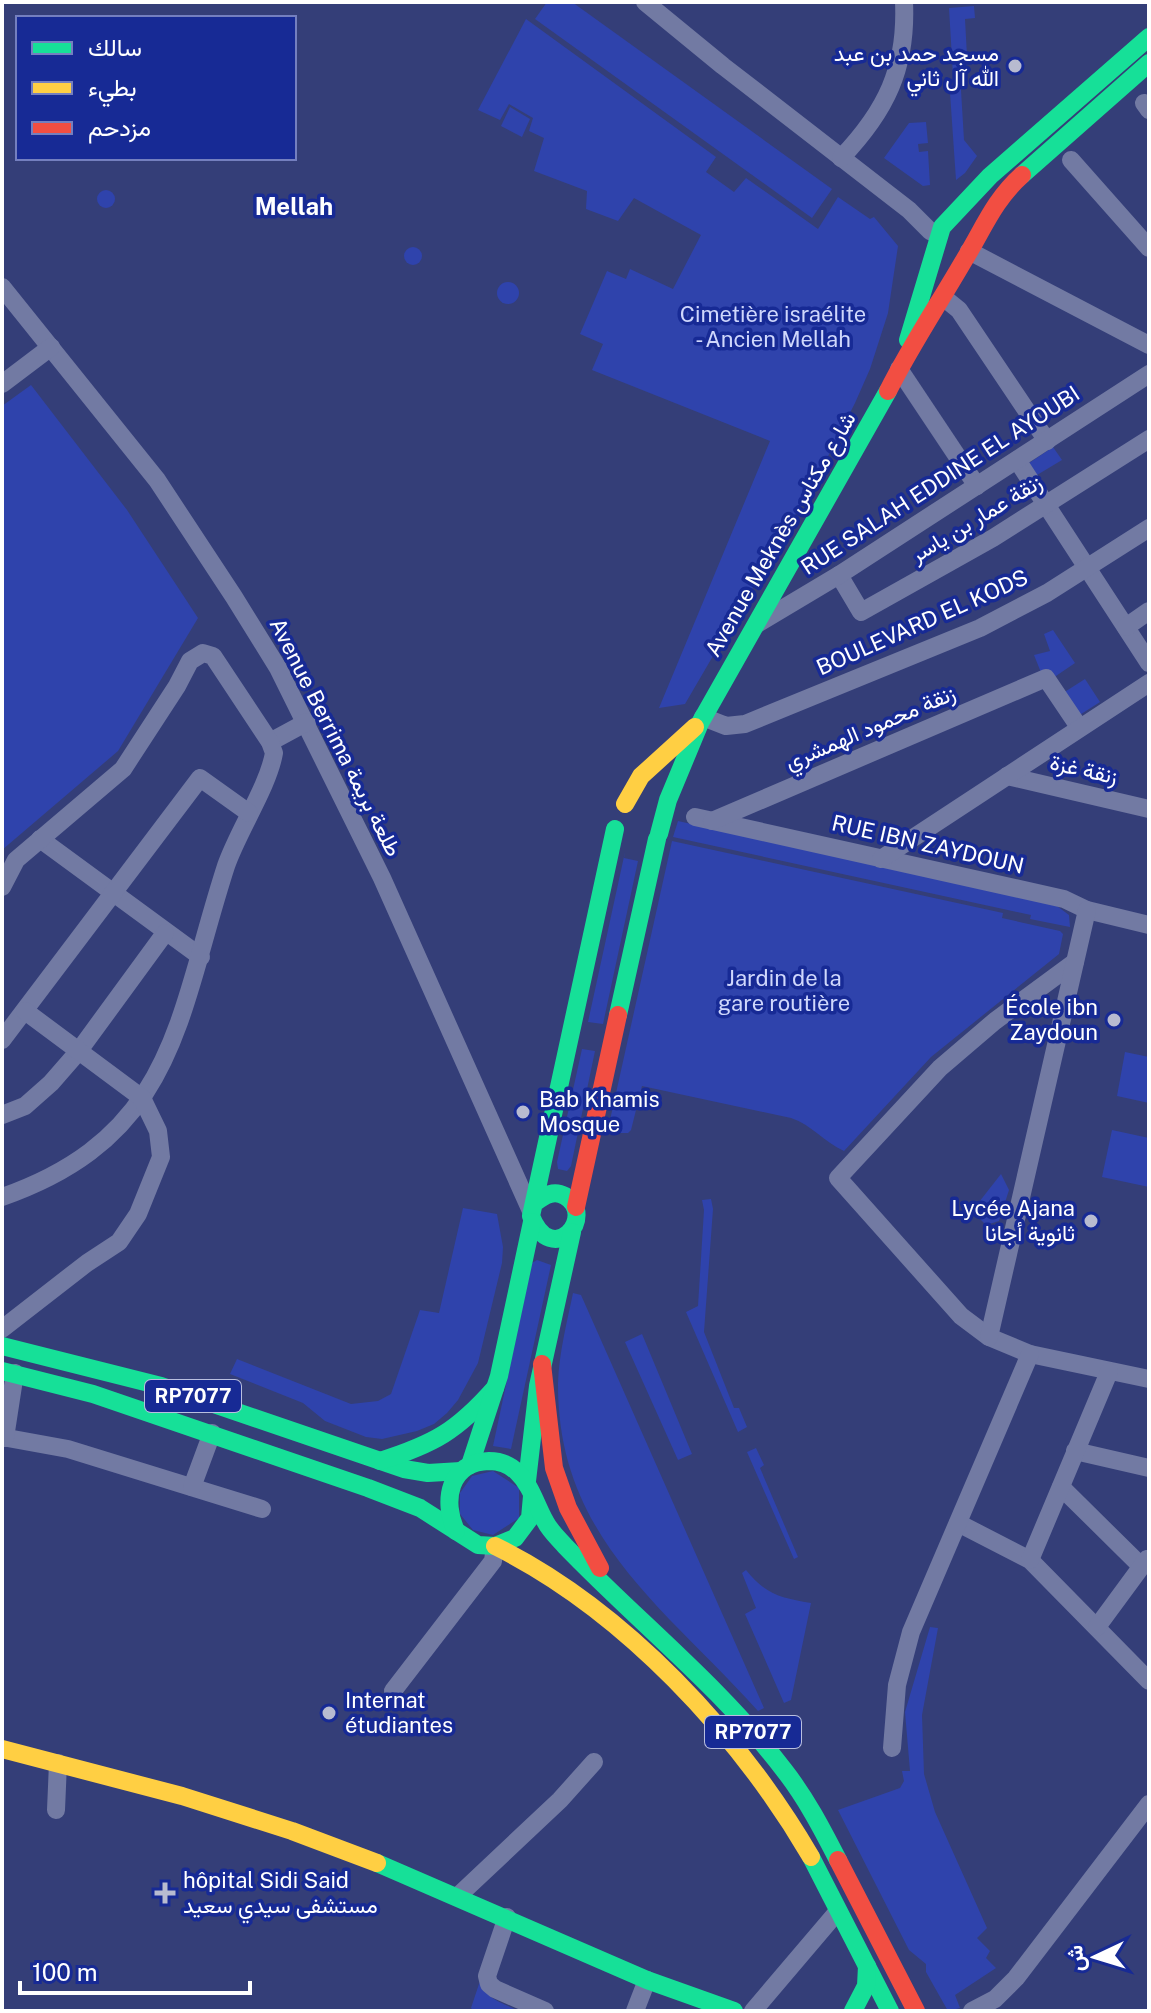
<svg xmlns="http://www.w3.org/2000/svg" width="1151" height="2013" font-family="'Public Sans',Vazirmatn,sans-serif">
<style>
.green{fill:#2f43ac}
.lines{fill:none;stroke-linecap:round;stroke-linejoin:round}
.street{stroke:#727aa3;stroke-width:18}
.fast{stroke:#16e098;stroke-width:18}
.slow{stroke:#ffcf43;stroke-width:18}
.jam{stroke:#f24e42;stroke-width:18}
.poi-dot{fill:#b8bbd0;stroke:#172a95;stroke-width:3}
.labels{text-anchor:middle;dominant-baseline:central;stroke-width:7;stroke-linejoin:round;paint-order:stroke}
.shield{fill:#172a95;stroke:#b9bfdf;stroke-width:2}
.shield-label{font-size:20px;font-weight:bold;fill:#fff}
.poi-label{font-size:22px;fill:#fff;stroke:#172a95;text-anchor:end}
.park-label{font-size:22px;fill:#cfd7fc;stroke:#172a95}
.street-label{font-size:22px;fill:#fff;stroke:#172a95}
.neighbourhood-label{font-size:24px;font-weight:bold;fill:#fff;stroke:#172a95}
</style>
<rect width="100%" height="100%" fill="#343e78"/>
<g class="green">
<polygon points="547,2 572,2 832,189 812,218 535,19"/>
<polygon points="974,6 975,18 965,19 967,56 959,57 964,140 977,156 965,173 956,180 950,93 954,92 949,8"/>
<polygon points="526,19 716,157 706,172 734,192 746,178 818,229 838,197 870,219 874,217 898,246 888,313 870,369 855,403 819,474 685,704 659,708 770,441 592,370 603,344 580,334 607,271 626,279 630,269 673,289 701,235 634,198 618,221 586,209 587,191 534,171 544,138 529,131 533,118 509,104 500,120 478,110"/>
<polygon points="510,107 530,119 522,137 501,126"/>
<polygon points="926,122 928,143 918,144 919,152 928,151 930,185 923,186 884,158 909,123"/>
<circle cx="106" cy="199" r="9"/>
<circle cx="413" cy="256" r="9"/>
<circle cx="508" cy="293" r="11"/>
<polygon points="31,385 127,510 198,618 118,751 2,850 2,406"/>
<polygon points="1053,447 1062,460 1037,475 1029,463"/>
<polygon points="1053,630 1075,663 1053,678 1042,675 1034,655 1050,651 1044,634"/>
<polygon points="1085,679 1100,702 1078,716 1063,693"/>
<polygon points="678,821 1057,906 1069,915 1070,927 1030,919 1031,915 673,837"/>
<path d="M 672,841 L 1003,913 L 1002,918 L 1060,931 L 1063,934 L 1059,954 L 931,1057 L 844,1151 C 824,1142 812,1125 791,1118 L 642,1086 L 631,1130 L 628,1133 L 611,1133 L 608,1129 Z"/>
<polygon points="625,852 624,858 638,861 603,1024 588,1022"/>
<polygon points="582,1049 595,1051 571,1166 567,1171 558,1169 557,1162"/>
<polygon points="1125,1052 1149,1057 1149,1103 1117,1096"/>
<polygon points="1112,1130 1149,1138 1149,1187 1102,1177"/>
<polygon points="1001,1174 1009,1190 999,1221 986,1225 972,1211"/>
<polygon points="711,1199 713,1209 704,1332 734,1408 739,1408 747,1427 738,1432 686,1312 698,1306 704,1210 702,1200"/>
<polygon points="463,1208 497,1214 503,1247 502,1263 478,1363 458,1400 447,1413 434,1424 417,1431 382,1439 366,1437 325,1421 303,1403 230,1374 237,1359 351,1404 378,1401 391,1394 420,1310 439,1313"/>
<polygon points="537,1260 551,1265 511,1449 493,1446 532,1263"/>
<path d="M 573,1293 L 581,1295 L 764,1708 L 758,1711 C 666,1608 557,1538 558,1383 C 559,1353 567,1322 573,1293 Z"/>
<polygon points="642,1334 692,1454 678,1460 625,1342"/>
<polygon points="756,1448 764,1465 760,1468 798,1557 794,1559 747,1452"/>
<polygon points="493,1471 519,1488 519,1518 493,1535 473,1530 460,1514 460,1493 472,1476"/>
<path d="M 746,1570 C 766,1595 781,1598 811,1603 L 791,1700 L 784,1703 L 745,1614 L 756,1608 L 742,1573 Z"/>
<polygon points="930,1627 938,1628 922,1715 924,1774 935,1812 987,1928 977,1938 990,1951 986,1958 996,1968 955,1995 960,2008 948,2011 926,1972 926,1964 909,1950 838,1810 900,1788 904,1781 902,1771 910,1771 905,1712"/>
<path d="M 480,1981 C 485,1999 503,2003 519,2011 L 474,2011 L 471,2008 Z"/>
</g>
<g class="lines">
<g class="street">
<polyline points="645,2 723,66 909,210 930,231 939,235"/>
<polyline points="1144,103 1149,110"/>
<path d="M 841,158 C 886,111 907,68 904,2"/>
<polyline points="1071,160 1149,248"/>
<polyline points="969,251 1149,345"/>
<polyline points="2,287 157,480 234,597 278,668 382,878 531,1211"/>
<polyline points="943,297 959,310 1047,441"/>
<polyline points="899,369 977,486"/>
<polyline points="2,384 51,347"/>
<polyline points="1017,460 1149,663"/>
<polyline points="839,575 861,612 993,538 1149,439"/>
<polyline points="757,624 839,575 1149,374"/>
<polyline points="1126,627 1149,611"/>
<polyline points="703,717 726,726 745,724 980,628 1047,593 1149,528"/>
<polyline points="270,742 307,722"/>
<polyline points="1007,776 1149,809"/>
<polyline points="695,817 1064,899 1087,910 1149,925"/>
<polyline points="712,821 1046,678 1079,727"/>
<polyline points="40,839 201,957"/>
<polyline points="881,859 1149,683"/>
<path d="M 2,887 L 16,860 L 123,769 L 177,686 L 190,661 L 203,653 L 213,656 L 270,742 L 274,753 C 268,787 238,831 226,866 C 177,1017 176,1136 2,1197"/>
<polyline points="1075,962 995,1021 940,1068 838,1178 961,1316 989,1337 1030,1354 1149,1379"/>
<polyline points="2,1040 200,778 249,813"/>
<polyline points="2,1115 25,1106 51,1083 78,1052 165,933"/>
<polyline points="2,1329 87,1263 119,1242 138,1214 161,1157 158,1131 142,1098 25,1011"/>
<polyline points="989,1337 1087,910"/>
<polyline points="2,1437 68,1449 262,1509"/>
<polyline points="5,1438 15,1373"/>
<polyline points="1075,1451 1149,1468"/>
<polyline points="192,1487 212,1433"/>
<polyline points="1061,1487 1141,1566"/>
<polyline points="958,1523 1030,1560 1149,1681"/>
<polyline points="1030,1560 1109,1372"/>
<polyline points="1097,1627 1147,1559"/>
<polyline points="393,1691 493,1561 495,1546"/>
<polyline points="892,1748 897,1685 911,1632 1030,1354"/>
<polyline points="56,1810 58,1763"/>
<polyline points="458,1896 560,1800 594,1762"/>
<polyline points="507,1917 487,1976 489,1984 495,1989 545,2011"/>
<polyline points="635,2011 647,1980"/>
<polyline points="753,2011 838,1911"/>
<polyline points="972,2011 995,1999 1016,1978 1149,1804"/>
</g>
<g class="fast">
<polyline points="1022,175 1149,63"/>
<polyline points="908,340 942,227 990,176 1149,37"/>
<polyline points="659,834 668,800 700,723 888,391"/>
<polyline points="618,1015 657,839"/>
<path d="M 536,1202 C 545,1195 554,1190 565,1196 C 598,1216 552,1269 531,1216 L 615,829"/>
<polyline points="2,1346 161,1386 404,1469 428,1473 461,1471"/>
<polyline points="2,1371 93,1394 368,1488 420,1508 478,1545 495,1546 515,1538 530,1518 532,1496"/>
<path d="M 380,1461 C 434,1444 457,1431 495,1388"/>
<polyline points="470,1465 499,1376 532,1222"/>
<polyline points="527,1481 538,1386 572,1232"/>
<path d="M 456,1531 C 442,1501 449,1462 489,1461 C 500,1461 509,1464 517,1472 C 531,1485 536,1505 545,1521 C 550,1531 558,1538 565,1546 C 638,1622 720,1686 784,1770 C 806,1798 822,1829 838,1860"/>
<polyline points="811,1857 890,2011"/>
<polyline points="377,1863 647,1980 734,2011"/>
<polyline points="853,2011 866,1986 867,1966"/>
</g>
<g class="slow">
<polyline points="625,804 641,776 695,727"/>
<path d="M 495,1546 C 624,1610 739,1734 811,1857"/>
<polyline points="2,1749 182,1796 292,1831 377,1863"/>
</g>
<g class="jam">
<path d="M 888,391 C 910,347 938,305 963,262 C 983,230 993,201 1022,175"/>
<polyline points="576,1207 618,1015"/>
<polyline points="542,1364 554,1468 568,1508 600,1568"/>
<polyline points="838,1860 916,2011"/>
</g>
</g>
<g class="poi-dot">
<circle cx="1015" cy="66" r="8"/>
<circle cx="1114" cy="1020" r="8"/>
<circle cx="523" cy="1112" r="8"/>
<circle cx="1091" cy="1221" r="8"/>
<circle cx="329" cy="1713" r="8"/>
<path d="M161 1881h8v8h8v8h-8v8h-8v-8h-8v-8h8z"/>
</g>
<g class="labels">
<g class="shield">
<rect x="145" y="1380" width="96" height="32" rx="6"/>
<rect x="705" y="1716" width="96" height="32" rx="6"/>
</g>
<g class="shield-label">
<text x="193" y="1396">RP7077</text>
<text x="753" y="1732">RP7077</text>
</g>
<g class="poi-label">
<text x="999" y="53">مسجد حمد بن عبد<tspan x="999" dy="25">الله آل ثاني</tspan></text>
<text x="1098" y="1007">École ibn<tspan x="1098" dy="25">Zaydoun</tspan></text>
<text x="539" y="1099" text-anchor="start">Bab Khamis<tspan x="539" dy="25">Mosque</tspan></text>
<text x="1075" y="1208">Lycée Ajana<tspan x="1075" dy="25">ثانوية أجانا</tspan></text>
<text x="345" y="1700" text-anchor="start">Internat<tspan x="345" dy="25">étudiantes</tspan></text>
<text x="183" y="1880" text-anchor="start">hôpital Sidi Said<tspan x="183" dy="25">مستشفى سيدي سعيد</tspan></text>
</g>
<g class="park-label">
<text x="773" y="314">Cimetière israélite<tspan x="773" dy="25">- Ancien Mellah</tspan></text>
<text x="784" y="978">Jardin de la<tspan x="784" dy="25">gare routière</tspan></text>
</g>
<g class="street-label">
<text transform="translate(940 480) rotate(-33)">RUE SALAH EDDINE EL AYOUBI</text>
<text transform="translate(976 518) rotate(-31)">زنقة عمار بن ياسر</text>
<text transform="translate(780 534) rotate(-60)">Avenue Meknès شارع مكناس</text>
<text transform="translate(922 622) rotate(-24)">BOULEVARD EL KODS</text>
<text transform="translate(870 727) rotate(-23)">زنقة محمود الهمشري</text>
<text transform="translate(336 737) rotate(63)">Avenue Berrima طلعة بريمة</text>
<text transform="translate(1084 769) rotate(13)">زنقة غزة</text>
<text transform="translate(928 844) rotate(13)">RUE IBN ZAYDOUN</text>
</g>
<g class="neighbourhood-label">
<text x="294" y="206">Mellah</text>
</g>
</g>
<rect width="1151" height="2013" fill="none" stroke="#ffffff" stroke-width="8"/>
<rect x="16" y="16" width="280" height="144" fill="#172a95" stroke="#747fbf" stroke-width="2"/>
<rect x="32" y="42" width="40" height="12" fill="#16e098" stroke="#747fbf" stroke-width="2"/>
<text x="88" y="56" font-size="24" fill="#ffffff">سالك</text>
<rect x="32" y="82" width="40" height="12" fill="#ffcf43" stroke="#747fbf" stroke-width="2"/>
<text x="88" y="96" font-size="24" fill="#ffffff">بطيء</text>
<rect x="32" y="122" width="40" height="12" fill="#f24e42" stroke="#747fbf" stroke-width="2"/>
<text x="88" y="136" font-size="24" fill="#ffffff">مزدحم</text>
<g transform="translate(1095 1957) rotate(266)" stroke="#172a95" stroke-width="6" paint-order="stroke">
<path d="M0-6L14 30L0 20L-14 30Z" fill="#ffffff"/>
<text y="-12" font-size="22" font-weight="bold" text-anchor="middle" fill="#ffffff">ش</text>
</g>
<path d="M20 1981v12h230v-12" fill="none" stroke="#ffffff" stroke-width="4"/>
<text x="32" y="1981" font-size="24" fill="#ffffff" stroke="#172a95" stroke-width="6" paint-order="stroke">100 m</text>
</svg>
